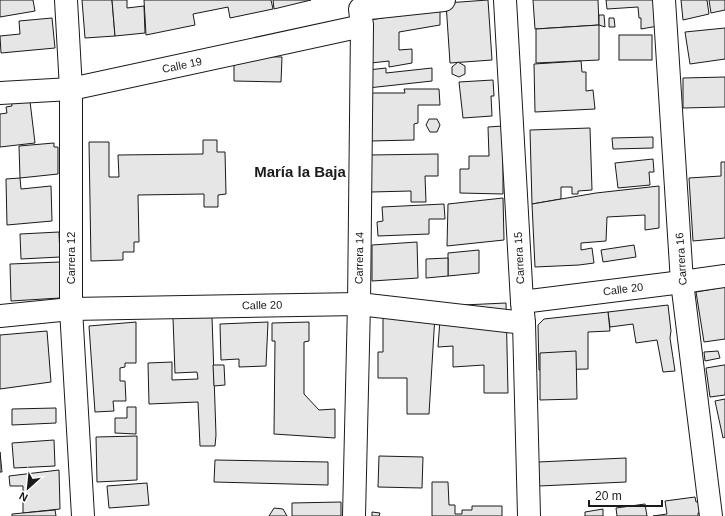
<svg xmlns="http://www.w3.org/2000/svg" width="725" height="516" font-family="Arial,sans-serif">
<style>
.building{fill:#e6e6e6;stroke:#1a1a1a}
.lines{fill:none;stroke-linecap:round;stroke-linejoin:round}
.street-casing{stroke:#1a1a1a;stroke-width:24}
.secondary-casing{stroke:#1a1a1a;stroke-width:24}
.street{stroke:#fff;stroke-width:22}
.secondary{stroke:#fff;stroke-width:22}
.labels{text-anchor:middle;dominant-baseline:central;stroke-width:3;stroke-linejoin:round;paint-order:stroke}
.street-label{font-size:11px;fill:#1a1a1a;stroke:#fff}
.district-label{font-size:15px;font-weight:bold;fill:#1a1a1a;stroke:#fff}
</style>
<rect width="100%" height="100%" fill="#fff"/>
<g class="building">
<polygon points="0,0 33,0 35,11 0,17"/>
<polygon points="82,0 112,0 115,36 85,38"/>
<polygon points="112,0 127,0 127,8 144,6 145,33 115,36"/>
<polygon points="144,0 271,0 273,9 230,18 228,7 193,14 195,25 146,35"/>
<polygon points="273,0 311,0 274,9"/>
<polygon points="488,0 492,60 450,63 446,3"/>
<polygon points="533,0 598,0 599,25 535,29"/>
<polygon points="606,0 656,0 658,26 641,29 641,18 639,18 638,7 607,9"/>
<polygon points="681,0 707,0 709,14 683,20"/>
<polygon points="709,0 725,0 725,10 711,13"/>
<polygon points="440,8 440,25 399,32 399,50 412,49 412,63 389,67 389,61 371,63 370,20"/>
<polygon points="599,15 604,15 605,27 599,25"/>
<polygon points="52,18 55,48 1,53 0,36 20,34 19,21"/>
<polygon points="609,18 614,18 615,27 609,27"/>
<polygon points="599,25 599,60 536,63 536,29"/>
<polygon points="725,28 725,59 690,64 685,32"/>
<rect x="619" y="35" width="33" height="25"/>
<polygon points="234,56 282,57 281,82 234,81"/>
<polygon points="581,61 582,72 586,72 586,91 593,90 595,109 535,112 534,64"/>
<polygon points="458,62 465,66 465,74 459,77 452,74 452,67"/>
<polygon points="386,68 386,73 432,68 432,81 368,88 368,70"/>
<polygon points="725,77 725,107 683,108 683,78"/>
<polygon points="493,80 494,96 491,96 492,116 463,118 459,82"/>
<polygon points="404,89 439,89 440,105 418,105 418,123 414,124 414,140 370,141 369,93 405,93"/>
<polygon points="29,93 35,143 0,147 0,114 7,113 6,107 12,106 11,95"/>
<polygon points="429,119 437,119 440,125 437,132 430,132 426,125"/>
<polygon points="503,126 503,194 460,193 460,169 469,169 469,156 489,156 488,127"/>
<polygon points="590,128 592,190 578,191 578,194 572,194 572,187 561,187 561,199 532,204 530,130"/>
<polygon points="653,137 653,148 613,149 612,138"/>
<polygon points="203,140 217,140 217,152 225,152 226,194 218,195 218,207 204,207 204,194 138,195 139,242 134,242 134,252 123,252 123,260 91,261 89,142 109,142 109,177 119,177 118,155 203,154"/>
<polygon points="54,143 54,147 58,147 58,174 20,178 19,146"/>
<polygon points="438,154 438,176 425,176 426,202 411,202 411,191 371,192 370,155"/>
<polygon points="653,159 654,172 649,172 650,185 618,188 615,163"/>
<polygon points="721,162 725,162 725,238 693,241 689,178 721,176"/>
<polygon points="20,178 21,189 51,186 52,221 7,225 6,179"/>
<polygon points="659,186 659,228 645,230 645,215 607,217 606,241 581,243 581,250 592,248 594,263 579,265 535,267 532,204 596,193"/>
<polygon points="503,198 504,240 447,246 448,204"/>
<polygon points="444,204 445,219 429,219 429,234 378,236 377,222 383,221 382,207"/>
<polygon points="59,232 60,257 21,259 20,234"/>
<polygon points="417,242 418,278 372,281 372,245"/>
<polygon points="634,245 636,257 603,262 601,250"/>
<polygon points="479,250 479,273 448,276 448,253"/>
<polygon points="448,258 448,276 426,278 426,259"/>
<polygon points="60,262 60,298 11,301 10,264"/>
<polygon points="725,287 725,339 704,342 696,292"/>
<polygon points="506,303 508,393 484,393 484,365 453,367 453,346 438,347 441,306"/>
<polygon points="668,305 671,331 670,338 675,371 663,372 657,340 636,343 633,324 610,327 608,312"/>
<polygon points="608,312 610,331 588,332 588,369 539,370 538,325 544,319"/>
<polygon points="435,315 429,414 407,414 407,378 378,378 378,352 383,352 383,317"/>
<polygon points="212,317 216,435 215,446 200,446 198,402 149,404 148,363 172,362 172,380 198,379 197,372 175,373 173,318"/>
<polygon points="136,322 136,363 125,363 125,367 120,368 120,381 125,381 126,401 113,401 114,411 95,412 89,326"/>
<polygon points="268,322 266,366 239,367 239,359 221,360 220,324"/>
<polygon points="309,322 309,341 304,342 304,394 319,410 335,409 335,438 274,434 275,341 272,341 272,323"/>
<polygon points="47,331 51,382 0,389 0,335"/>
<polygon points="576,351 577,399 540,400 540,353"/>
<polygon points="718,351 720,358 705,361 704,352"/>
<polygon points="213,365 224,365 225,385 214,386"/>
<polygon points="724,365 725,365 725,395 710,397 706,368"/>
<polygon points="725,399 725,437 723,438 715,401"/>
<polygon points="127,407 136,407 136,434 115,433 115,418 127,418"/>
<polygon points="56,408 56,423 12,425 12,409"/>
<polygon points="137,436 137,480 97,482 96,437"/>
<polygon points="54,440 55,466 14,468 12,443"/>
<polygon points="0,452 2,472 0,472"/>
<polygon points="379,456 423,457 422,488 378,487"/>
<polygon points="626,458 626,482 539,486 538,462"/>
<polygon points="215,460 328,462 328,485 214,482"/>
<polygon points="59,470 60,509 23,513 23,486 10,486 9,476"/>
<polygon points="432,482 448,482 449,505 455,505 455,514 462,514 462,510 472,510 472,506 502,506 502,516 432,516"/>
<polygon points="147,483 149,505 109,508 107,486"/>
<polygon points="695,497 696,502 702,501 703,512 698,513 698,516 653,516 667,514 665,501"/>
<polygon points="341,502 341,516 292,516 292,503"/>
<polygon points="645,504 647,516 617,516 616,508"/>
<polygon points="274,508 283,509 287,516 269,516"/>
<polygon points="603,509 603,516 585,516 585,512"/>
<polygon points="55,510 56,516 12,516 12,514"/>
<polygon points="372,512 380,513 379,516 372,516"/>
</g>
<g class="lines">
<defs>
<g id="street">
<polyline points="66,0 71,89 71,309 83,516"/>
<polyline points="505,0 522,302 524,323 529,516"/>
<polyline points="664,0 682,282 711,516"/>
<polyline points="0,93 71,89 362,26"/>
<polyline points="522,302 682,282 725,276"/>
<polyline points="0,316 71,309 359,304 524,323"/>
</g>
<polyline id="secondary" points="354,516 359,304 362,26 360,9 444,0"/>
</defs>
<use href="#street" class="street-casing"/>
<use href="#secondary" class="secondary-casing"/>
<use href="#street" class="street"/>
<use href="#secondary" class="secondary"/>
</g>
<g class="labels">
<g class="street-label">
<text transform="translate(182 65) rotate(-12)">Calle 19</text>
<text transform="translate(71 258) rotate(-90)">Carrera 12</text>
<text transform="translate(359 258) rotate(-89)">Carrera 14</text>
<text transform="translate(519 258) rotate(-93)">Carrera 15</text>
<text transform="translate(681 259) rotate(-94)">Carrera 16</text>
<text transform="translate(623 289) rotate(-7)">Calle 20</text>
<text transform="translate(262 305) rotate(-1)">Calle 20</text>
</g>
<g class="district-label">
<text x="300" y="171">María la Baja</text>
</g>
</g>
<g transform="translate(28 488) rotate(207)" stroke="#ffffff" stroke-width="3" paint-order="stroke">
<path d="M0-3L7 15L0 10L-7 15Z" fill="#1a1a1a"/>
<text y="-6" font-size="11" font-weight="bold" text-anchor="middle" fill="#1a1a1a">N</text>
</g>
<path d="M589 500v6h73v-6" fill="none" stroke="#1a1a1a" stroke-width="2"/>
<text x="595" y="500" font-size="12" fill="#1a1a1a" stroke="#ffffff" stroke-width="3" paint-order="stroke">20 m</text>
</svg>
